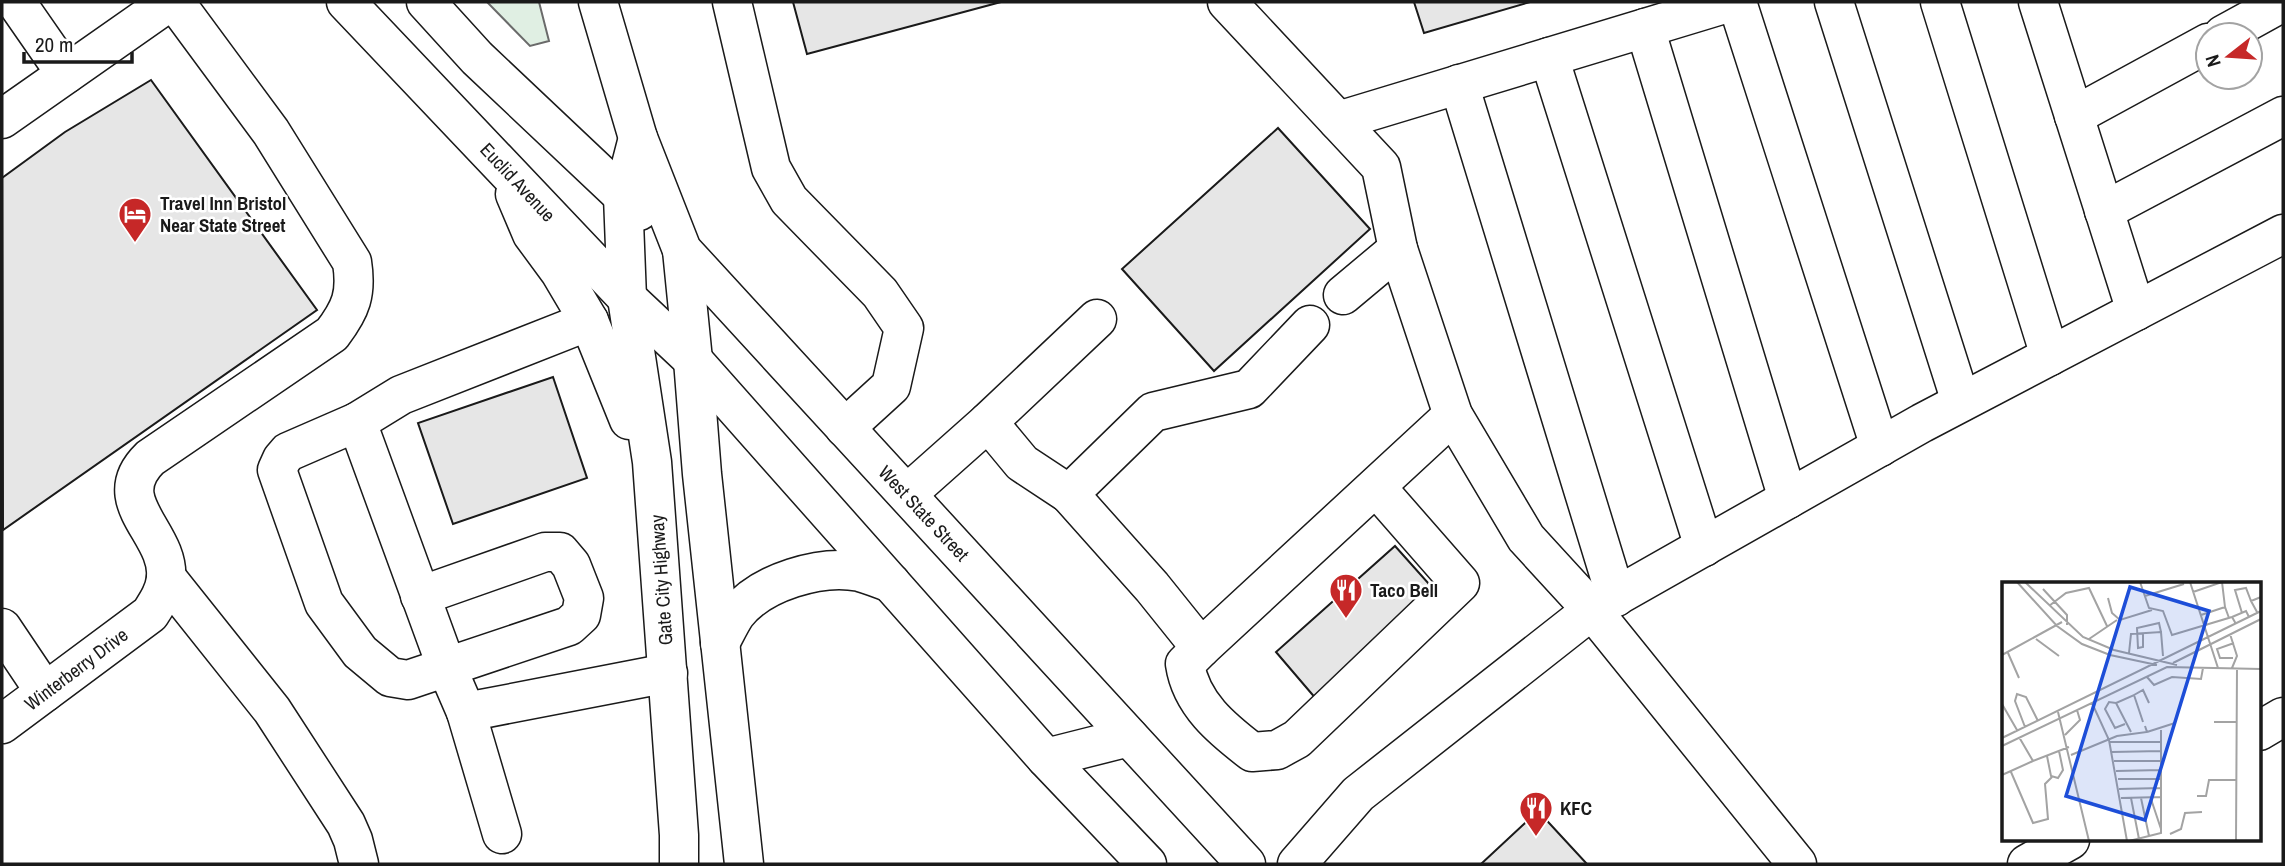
<svg xmlns="http://www.w3.org/2000/svg" width="2285" height="866" font-family="'Archivo Narrow',sans-serif">
<style>
.green{fill:#e0efe3;stroke:#6a6a6a;stroke-width:2}
.building{fill:#e6e6e6;stroke:#1a1a1a;stroke-width:2}
.lines{fill:none;stroke-linecap:round;stroke-linejoin:round}
.minor-casing{stroke:#1a1a1a;stroke-width:41}
.major-casing{stroke:#1a1a1a;stroke-width:41}
.minor{stroke:#fff;stroke-width:38}
.major{stroke:#fff;stroke-width:38}
.labels{text-anchor:middle;dominant-baseline:central;stroke-width:5;stroke-linejoin:round;paint-order:stroke}
.street-label{font-size:19px;fill:#1a1a1a;stroke:#fff}
.poi-label{font-size:19px;font-weight:bold;fill:#1a1a1a;stroke:#fff;text-anchor:start}
.inset-road{fill:none;stroke:#a3a3a3;stroke-width:2}
.view{fill:#1d4ed8;fill-opacity:0.15;stroke:#1d4ed8;stroke-width:3.5}
.inset-edge{fill:none;stroke:#1a1a1a;stroke-width:3.5}
</style>
<rect width="100%" height="100%" fill="#fff"/>
<polygon class="green" points="487,2 539,2 549,41 530,46"/>
<g class="building">
<polygon points="793,2 1001,2 807,54"/>
<polygon points="1414,2 1530,2 1424,33"/>
<polygon points="151,80 317,310 3,530 2,178 65,132"/>
<polygon points="1278,128 1370,229 1214,371 1122,269"/>
<polygon points="553,377 587,478 453,524 418,423"/>
<polygon points="1395,546 1429,584 1434,597 1317,700 1276,652"/>
<polygon points="1538,811 1587,864 1481,864"/>
</g>
<g class="lines">
<defs>
<g id="minor">
<polyline points="16,2 66,74"/>
<polyline points="732,2 771,168 789,200 880,293 904,328 891,386 845,428"/>
<polyline points="1227,2 1381,167 1398,249"/>
<polyline points="1737,2 1880,447"/>
<polyline points="1834,2 1961,402"/>
<polyline points="1940,2 2050,356"/>
<polyline points="2038,2 2136,311"/>
<polyline points="1645,28 1788,499"/>
<polyline points="2223,35 2283,2"/>
<polyline points="1549,57 1704,547"/>
<polyline points="1459,84 1616,597"/>
<polyline points="2074,116 2208,43"/>
<polyline points="2,119 169,2"/>
<polyline points="1338,121 1731,2"/>
<polyline points="2104,211 2283,116"/>
<polyline points="1343,295 1398,249 1453,415 1526,538 1592,610 1797,864"/>
<polyline points="589,321 401,395 357,422 447,668 466,712 668,673"/>
<polyline points="1310,325 1249,389 1153,412 1069,494 1152,587 1201,648 1453,415"/>
<polyline points="357,422 288,452 282,459 277,470 324,603 360,652 390,677 408,680 569,626 581,615 584,598 571,565 560,552 545,552 420,596"/>
<polyline points="907,494 988,422"/>
<polyline points="1069,494 1022,463 988,422 1097,319"/>
<polyline points="166,577 272,710 346,824 353,840 359,864"/>
<polyline points="2,628 45,692"/>
<path d="M 1201,648 L 1185,664 C 1191,704 1222,729 1252,752 L 1277,750 L 1297,739 L 1460,583 L 1376,487"/>
<polyline points="466,712 502,834"/>
<path d="M 2,724 L 150,614 C 157,603 164,593 166,579 C 171,533 105,502 150,458 L 332,334 C 351,309 357,294 352,262 L 271,132 L 175,2"/>
<polyline points="2259,731 2283,717"/>
<polyline points="1046,758 1129,737"/>
<polyline points="1297,864 1358,794 1592,610 1922,423 2283,234"/>
<polyline points="2027,864 2070,840"/>
</g>
<g id="major">
<polyline points="346,2 627,298 693,360 1046,758 1147,864"/>
<polyline points="426,2 477,58 639,211"/>
<polyline points="598,2 638,138 682,250 1246,864"/>
<polyline points="638,138 623,196 627,298 652,462 679,835 679,864"/>
<polyline points="515,194 532,234 560,272 589,321 629,420"/>
<polyline points="682,250 693,360 702,474 744,864"/>
<path d="M 720,643 C 725,634 730,623 736,614 C 761,582 821,564 860,572 C 870,575 881,579 891,583"/>
</g>
</defs>
<use href="#minor" class="minor-casing"/>
<use href="#major" class="major-casing"/>
<use href="#minor" class="minor"/>
<use href="#major" class="major"/>
</g>
<defs>
<symbol id="hotel-pin" viewBox="-11 -11 22 30"><path d="M0 17L-7.5 6A9.5 9.5 0 1 1 7.5 6Z" fill="#c62828" stroke="#fff"/><path d="M-6-4.5h1.5V1H6V5H4.5V3h-9V5H-6ZM-4 0a1.8 1.8 0 1 1 3.6 0ZM.5 0V-2.5h3Q6-2.5 6 0Z" fill="#fff"/></symbol>
<symbol id="restaurant-pin" viewBox="-11 -11 22 30"><path d="M0 17L-7.5 6A9.5 9.5 0 1 1 7.5 6Z" fill="#c62828" stroke="#fff"/><path d="M-5-6h1v4h1v-4h1v4h1v-4h1v5L-1.5 .5V6h-2V.5L-5-1ZM5-6V6H3V1.5H1.5Q1.5-4 5-6Z" fill="#fff"/></symbol>
</defs>
<g fill-rule="evenodd">
<use href="#hotel-pin" x="116" y="195" width="38" height="52"/>
<use href="#restaurant-pin" x="1327" y="571" width="38" height="52"/>
<use href="#restaurant-pin" x="1517" y="789" width="38" height="52"/>
</g>
<g class="labels">
<g class="street-label">
<text transform="translate(518 182) rotate(47)">Euclid Avenue</text>
<text transform="translate(924 513) rotate(47)">West State Street</text>
<text transform="translate(661 580) rotate(-94)">Gate City Highway</text>
<text transform="translate(76 669) rotate(-37)">Winterberry Drive</text>
</g>
<g class="poi-label">
<text x="160" y="203">Travel Inn Bristol<tspan x="160" dy="22">Near State Street</tspan></text>
<text x="1370" y="590">Taco Bell</text>
<text x="1560" y="808">KFC</text>
</g>
</g>
<g transform="translate(2002 582)">
<rect width="259" height="259" fill="#fff"/>
<path class="inset-road" d="M 15,0 L 55,44 L 80,62 L 108,73 L 155,83M 23,0 L 81,55 L 112,68 L 175,83M 138,0 L 147,26 L 161,29 L 170,53 L 230,35 L 234,42M 188,0 L 216,86M 41,7 L 65,33 L 65,43M 191,10 L 220,0 L 223,25M 143,14 L 182,2M 106,16 L 110,31 L 118,38 L 150,28M 47,24 L 64,11 L 87,6 L 105,44M 255,30 L 249,19 L 259,15M 240,31 L 233,8 L 244,6 L 249,19M 199,33 L 223,25 L 227,36M 230,35 L 244,29 L 247,35M 141,51 L 141,65 L 136,66 L 135,46 L 157,41 L 159,50M 228,52 L 235,74 L 230,86M 34,57 L 57,74M 87,57 L 115,38M 6,71 L 17,96M 127,71 L 129,52 L 159,50 L 161,74M 0,73 L 60,40M 231,76 L 218,76 L 215,67 L 232,61M 171,81 L 259,37M 145,95 L 152,103 L 170,95 L 199,97 L 201,86M 132,113 L 141,108 L 147,121M 90,121 L 107,158 L 125,259M 114,121 L 107,120 L 103,127 L 113,146 L 123,142M 0,122 L 15,148M 56,130 L 87,259M 212,140 L 234,140M 23,145 L 13,119 L 15,112 L 24,115 L 36,139M 129,150 L 114,121 L 132,113 L 141,140M 145,150 L 173,141M 63,153 L 78,138 L 75,128M 17,155 L 31,179 L 67,165M 0,156 L 259,29M 108,160 L 158,160M 0,164 L 165,85 L 259,87M 110,170 L 159,169M 69,173 L 115,154 L 145,150 L 143,144M 45,174 L 49,194 L 56,196 L 61,188 L 57,169M 112,179 L 159,179M 114,189 L 159,188M 9,190 L 31,241 L 46,237 L 43,202 L 50,195M 0,193 L 31,179M 116,197 L 159,197M 117,207 L 159,206M 195,214 L 204,214 L 207,198 L 235,198M 119,216 L 159,215M 129,216 L 137,257M 139,216 L 147,254M 149,217 L 159,247M 168,252 L 179,247 L 183,231 L 200,230M 127,259 L 159,251 L 159,148M 234,259 L 235,86"/>
<path class="view" d="M 128,5 L 207,29 L 143,238 L 64,214 Z"/>
<rect width="259" height="259" class="inset-edge"/>
</g>
<rect width="2285" height="866" fill="none" stroke="#1a1a1a" stroke-width="7"/>
<g transform="translate(2229 56) rotate(253)"><circle r="33" fill="#ffffff" stroke="#a3a3a3" stroke-width="2"/>
<path d="M0-5L12 26L0 18L-12 26Z" fill="#c62828"/>
<text y="-10" font-size="19" font-weight="bold" text-anchor="middle" fill="#1a1a1a">N</text>
</g>
<path d="M24 52v10h108v-10" fill="none" stroke="#1a1a1a" stroke-width="3.5"/>
<text x="35" y="52" font-size="21" fill="#1a1a1a" stroke="#ffffff" stroke-width="5" paint-order="stroke">20 m</text>
</svg>
